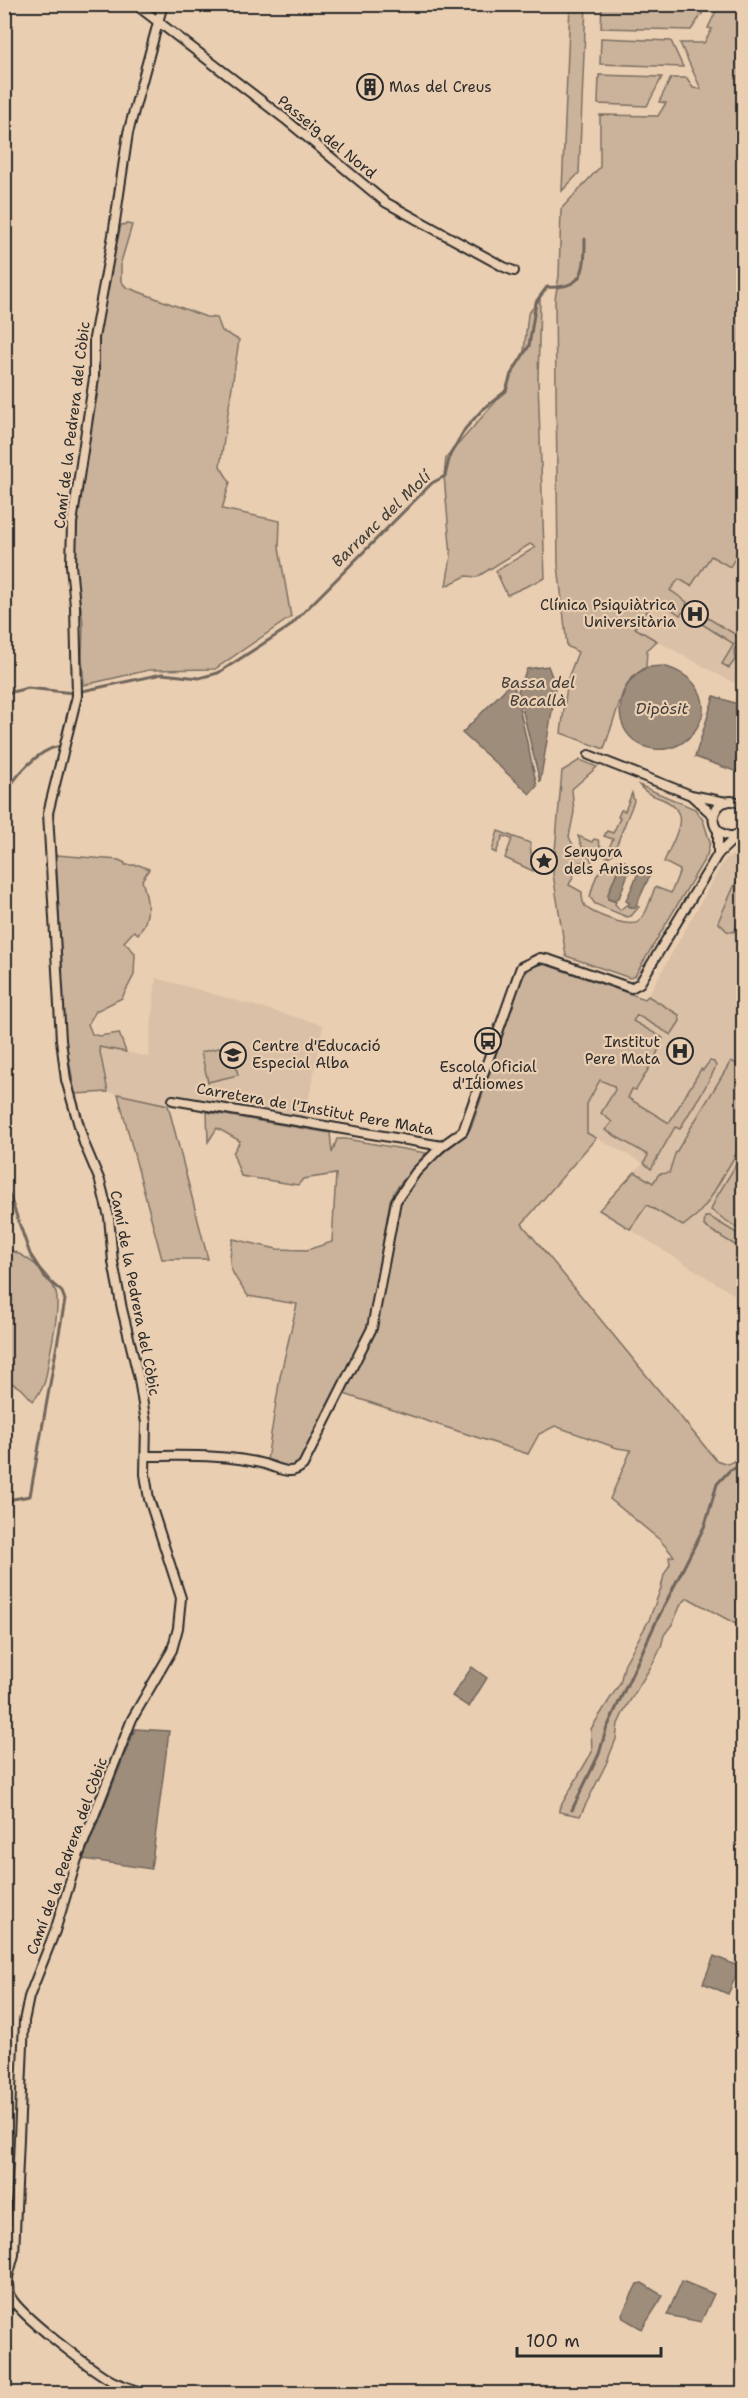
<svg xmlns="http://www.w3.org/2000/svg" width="748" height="2398" font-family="'Shantell Sans',sans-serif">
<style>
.built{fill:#dac0a6}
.green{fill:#cbb39b;stroke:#7b6f63;stroke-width:1.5}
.water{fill:#9f8d7c;stroke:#71665c;stroke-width:1.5}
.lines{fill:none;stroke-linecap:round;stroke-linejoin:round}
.stream{stroke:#71665c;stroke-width:3}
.street-casing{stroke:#2b2b2b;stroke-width:12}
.secondary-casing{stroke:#2b2b2b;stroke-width:15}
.street{stroke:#eaceb1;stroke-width:8}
.secondary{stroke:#eaceb1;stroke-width:10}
.labels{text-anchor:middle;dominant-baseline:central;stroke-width:4.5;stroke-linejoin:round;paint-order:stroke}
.poi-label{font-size:15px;fill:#2b2b2b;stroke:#eaceb1;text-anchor:start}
.street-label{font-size:15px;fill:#2b2b2b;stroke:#eaceb1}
.water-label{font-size:16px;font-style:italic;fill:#423f3b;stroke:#eaceb1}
</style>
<rect width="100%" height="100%" fill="#eaceb1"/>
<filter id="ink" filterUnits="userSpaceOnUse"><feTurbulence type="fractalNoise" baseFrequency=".0167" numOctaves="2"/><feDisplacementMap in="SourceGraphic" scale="12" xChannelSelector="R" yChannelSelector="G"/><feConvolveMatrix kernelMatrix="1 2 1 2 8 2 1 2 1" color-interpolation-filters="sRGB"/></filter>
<g filter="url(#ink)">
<g class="built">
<polygon points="693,524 743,554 743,688 635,629 672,578"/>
<polygon points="743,850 743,1300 599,1210 643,1163 587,1133 587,1104 725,859"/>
<polygon points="156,978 323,1025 303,1129 182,1108 108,1092 99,1046 148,1057"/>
</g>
<g class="green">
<polygon points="570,5 586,5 579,173 562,191"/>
<polygon points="602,5 602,4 708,5 691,30 601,28"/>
<polygon points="719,5 743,5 743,563 735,558 730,567 711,556 691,586 679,579 670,590 687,602 686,605 743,639 743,649 737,646 734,650 735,660 729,668 722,664 734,644 683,612 680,615 656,599 635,628 657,641 647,650 646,667 631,678 623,692 604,749 561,733 568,678 578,652 567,646 558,565 555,299 559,276 561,209 600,167 600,115 658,116 666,103 659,102 671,78 687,78 693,88 701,89 680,43 704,43 712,29 708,28"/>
<polygon points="601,38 671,41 683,67 600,64"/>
<polygon points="599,75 662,77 647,106 598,104"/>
<polygon points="127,224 132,225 121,262 121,281 126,287 206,317 217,318 222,331 239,340 220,466 230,482 222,509 280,521 279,548 291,617 215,669 149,670 84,685 82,658 83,623 75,566 79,495 77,493 98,392 99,335 112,261 121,225"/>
<polygon points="540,299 538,381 545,578 507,595 496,571 536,547 530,544 477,577 466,576 446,586 451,556 444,476 446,458 504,392 524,351 528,314"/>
<path d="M 580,760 L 597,767 L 572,789 L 574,812 L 569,837 L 575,849 L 590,857 L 593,865 L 592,867 L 580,862 L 569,885 L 582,892 C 582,897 582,902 585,906 C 592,914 629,928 638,922 C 647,915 651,897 655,887 L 671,893 L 680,870 L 664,862 C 673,838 695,813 662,799 C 652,795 645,793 639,785 L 695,809 L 703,820 L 710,842 L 707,855 L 635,976 L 630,978 L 566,956 L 553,874 L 562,771 Z"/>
<polygon points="632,793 634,801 613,854 608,857 582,847 578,836 592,842 594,839 598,840 600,846 608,850 613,839 604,836 607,831 613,833 620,818 618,817 621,810 625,811"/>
<polygon points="498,831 530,843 533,871 505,858 512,839 503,836 496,853 492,851"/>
<path d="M 56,855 L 119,860 L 125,863 L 125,865 L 139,865 L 149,869 L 142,880 C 148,900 152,917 138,934 L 134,931 L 124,942 L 135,953 L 134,975 L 122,998 L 96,1011 L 88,1024 L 92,1034 L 99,1036 L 119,1033 L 126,1052 L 99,1047 L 108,1092 L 75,1094 L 65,1037 Z"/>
<path d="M 619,860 L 625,861 L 624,864 L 620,863 L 608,899 L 616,902 L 615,904 L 620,910 L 626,905 L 634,908 L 635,905 L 639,907 L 631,916 L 627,917 L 595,904 L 590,897 C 596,873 596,870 619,860 Z"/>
<polygon points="736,882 743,885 743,917 734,932 727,931 718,922"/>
<path d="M 544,964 L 645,999 L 648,996 L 679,1015 L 680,1021 L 671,1035 L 637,1015 L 633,1021 L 663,1038 L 655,1058 L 636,1090 L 632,1089 L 628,1098 L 669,1123 L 701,1069 L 703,1070 L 710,1061 L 714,1062 L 716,1066 C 707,1088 691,1108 680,1129 L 675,1127 L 651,1169 L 644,1163 L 648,1155 L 605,1130 L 612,1122 L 601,1113 L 615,1090 L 614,1086 L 600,1080 L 587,1104 L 587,1133 L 596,1138 L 522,1224 L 716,1460 L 728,1464 L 734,1461 L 743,1449 L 743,1628 L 688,1598 L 681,1604 L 673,1623 L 664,1635 L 661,1647 L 655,1660 L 625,1709 L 618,1724 L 616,1739 L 606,1764 L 580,1816 L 559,1812 L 559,1809 L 592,1752 L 591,1729 L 620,1683 L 625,1663 L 649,1620 L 661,1588 L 664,1575 L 670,1564 L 669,1557 L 674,1556 L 660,1540 L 610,1499 L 631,1450 L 617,1448 L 555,1426 L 539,1434 L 528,1454 L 344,1394 C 355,1367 373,1342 379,1314 C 389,1273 386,1225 408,1188 C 424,1162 452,1150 471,1128 L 521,981 C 526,970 532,965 544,964 Z"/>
<polygon points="231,1045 238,1075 208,1082 201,1052"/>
<polygon points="731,1061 743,1067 743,1142 708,1202 698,1214 683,1226 647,1205 630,1229 599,1210 635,1172 653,1183 659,1174 669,1173 675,1154"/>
<polygon points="118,1094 168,1105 208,1259 162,1259"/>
<path d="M 207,1112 L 330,1133 L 332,1153 L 337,1139 L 346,1139 L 426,1153 L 396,1189 L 390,1201 L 368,1329 L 302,1460 L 290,1469 L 267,1460 L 280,1377 L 297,1304 L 248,1296 C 231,1271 226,1270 233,1239 L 277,1249 L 307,1250 L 332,1242 L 336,1174 L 303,1179 L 298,1185 L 241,1176 L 233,1153 L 240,1141 L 217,1128 L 208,1142 Z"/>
<polygon points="743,1153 743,1232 711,1210 716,1198"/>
<polygon points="705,1217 710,1217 743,1237 743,1250 704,1226"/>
<path d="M 5,1248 C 25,1255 49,1270 56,1293 C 60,1306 53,1339 50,1354 C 45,1375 49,1383 33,1401 L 22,1389 L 5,1379 Z"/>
</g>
<g class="water">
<polygon points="548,666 554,682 555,693 540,782 518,691 527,669"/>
<path d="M 662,666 C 695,673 717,703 693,733 C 675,756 638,755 624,728 C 614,707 625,679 644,669 C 649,666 657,667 662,666 Z"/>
<polygon points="513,681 537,786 530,794 462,733"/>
<polygon points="714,696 743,706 743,774 695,757"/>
<polygon points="620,864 630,868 619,898 617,898 615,901 608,899 608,894"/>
<polygon points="639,871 650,875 635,908 628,906 629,903 626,901"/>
<polygon points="472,1667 487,1678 469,1707 452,1696"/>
<polygon points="135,1729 169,1731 151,1869 83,1859"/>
<polygon points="714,1956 740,1967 728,1994 703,1983"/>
<polygon points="682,2281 714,2294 701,2322 667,2315"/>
<polygon points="642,2283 663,2296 642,2329 623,2318 622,2314 637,2284"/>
</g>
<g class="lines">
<g class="stream">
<path d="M 4,694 L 28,688 L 73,693 L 162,674 L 199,678 L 218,673 L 289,627 L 432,483 L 445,476 L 450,455 L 465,429 L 482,410 L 506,391 L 511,374 L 529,346 L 536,302 L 547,287 C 584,289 585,271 585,239"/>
<path d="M 4,797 C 14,777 37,750 60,746 L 73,693"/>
<polyline points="4,966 8,974 4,1002"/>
<polyline points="4,1053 7,1089 4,1096"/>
<polyline points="4,1180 30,1254 45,1277 62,1292 65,1300 30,1496 13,1499 4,1506"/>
<polyline points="572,1810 599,1754 606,1730 656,1622 705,1525 717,1484 730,1470 744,1465"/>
</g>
<defs>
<g id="street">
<polyline points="135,4 285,119 385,202 504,267 514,271"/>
<polyline points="589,755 691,795 726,802"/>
<polyline points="692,796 714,816"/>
<path d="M 744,806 C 719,787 700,827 726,835 C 732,838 738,835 744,831"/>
<polyline points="718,830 718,854"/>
<polyline points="173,1100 442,1146"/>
<path d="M 146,1456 C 185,1456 227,1454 264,1464 C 279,1468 290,1477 303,1465 L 372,1328 L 396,1201 L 416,1172 L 442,1146 L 463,1131 L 521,967 L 540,958 L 550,960 L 631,988 L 640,983 L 718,854 L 739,834"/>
<path d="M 10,2296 C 20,2316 89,2367 110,2380 C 121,2386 134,2389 145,2394"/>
<polyline points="4,2312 9,2306 8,2277 14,2255 24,2021 29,1997 55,1931 77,1859 132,1719 172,1650 178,1628 181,1598 149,1499 145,1474 146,1423 139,1379 122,1309 113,1262 109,1217 100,1181 84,1143 66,1080 61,1040 48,813 77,696 75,606 71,565 72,523 94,378 94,338 113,235 128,133 163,4"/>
</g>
<polyline id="secondary" points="743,805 744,805"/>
</defs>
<use href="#street" class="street-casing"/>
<use href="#secondary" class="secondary-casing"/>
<use href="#street" class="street"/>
<use href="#secondary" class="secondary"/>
</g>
</g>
<defs>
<symbol id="building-ring" viewBox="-11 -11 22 22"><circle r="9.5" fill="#eaceb1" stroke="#2b2b2b" stroke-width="1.5"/><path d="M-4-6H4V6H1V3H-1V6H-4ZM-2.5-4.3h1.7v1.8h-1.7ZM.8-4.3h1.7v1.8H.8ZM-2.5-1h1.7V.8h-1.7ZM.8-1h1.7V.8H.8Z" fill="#2b2b2b"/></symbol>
<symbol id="hospital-ring" viewBox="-11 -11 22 22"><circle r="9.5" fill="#eaceb1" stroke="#2b2b2b" stroke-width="1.5"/><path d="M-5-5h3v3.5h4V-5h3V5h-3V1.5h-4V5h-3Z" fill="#2b2b2b"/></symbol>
<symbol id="sight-ring" viewBox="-11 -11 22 22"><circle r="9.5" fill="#eaceb1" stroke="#2b2b2b" stroke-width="1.5"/><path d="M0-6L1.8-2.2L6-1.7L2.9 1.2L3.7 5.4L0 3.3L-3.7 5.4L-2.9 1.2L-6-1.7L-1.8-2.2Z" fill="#2b2b2b"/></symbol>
<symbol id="bus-ring" viewBox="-11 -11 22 22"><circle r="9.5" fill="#eaceb1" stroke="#2b2b2b" stroke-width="1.5"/><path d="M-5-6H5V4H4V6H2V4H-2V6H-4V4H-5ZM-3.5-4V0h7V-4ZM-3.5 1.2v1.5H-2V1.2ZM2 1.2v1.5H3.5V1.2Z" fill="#2b2b2b"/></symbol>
<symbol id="school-ring" viewBox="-11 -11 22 22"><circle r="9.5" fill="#eaceb1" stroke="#2b2b2b" stroke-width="1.5"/><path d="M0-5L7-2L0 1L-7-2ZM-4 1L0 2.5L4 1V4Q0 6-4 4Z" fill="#2b2b2b"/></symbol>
</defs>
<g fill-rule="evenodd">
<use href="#building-ring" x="355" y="72" width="30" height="30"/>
<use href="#hospital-ring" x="680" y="599" width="30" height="30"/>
<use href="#sight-ring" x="529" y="846" width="30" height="30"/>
<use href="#bus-ring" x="473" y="1026" width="30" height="30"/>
<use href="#hospital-ring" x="665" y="1036" width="30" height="30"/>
<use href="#school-ring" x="218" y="1040" width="30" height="30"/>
</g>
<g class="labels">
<g class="poi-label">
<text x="389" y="87">Mas del Creus</text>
<text x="676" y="605" text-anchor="end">Clínica Psiquiàtrica<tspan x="676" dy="17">Universitària</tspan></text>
<text x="564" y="852">Senyora<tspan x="564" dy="17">dels Anissos</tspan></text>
<text x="660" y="1042" text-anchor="end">Institut<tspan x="660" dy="17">Pere Mata</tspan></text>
<text x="252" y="1046">Centre d'Educació<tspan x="252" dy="17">Especial Alba</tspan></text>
<text x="488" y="1067" text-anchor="middle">Escola Oficial<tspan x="488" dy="17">d'Idiomes</tspan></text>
</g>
<g class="street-label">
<text transform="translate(327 137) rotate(39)">Passeig del Nord</text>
<text transform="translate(72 425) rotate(-83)">Camí de la Pedrera del Còbic</text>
<text transform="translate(315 1109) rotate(10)">Carretera de l'Institut Pere Mata</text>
<text transform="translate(135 1293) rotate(79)">Camí de la Pedrera del Còbic</text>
<text transform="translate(67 1856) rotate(-70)">Camí de la Pedrera del Còbic</text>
</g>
<g class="water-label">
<text transform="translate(381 519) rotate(-44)">Barranc del Molí</text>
<text x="538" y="682">Bassa del<tspan x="538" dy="18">Bacallà</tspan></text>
<text x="662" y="708">Dipòsit</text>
</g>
</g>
<rect width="748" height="2398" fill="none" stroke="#eaceb1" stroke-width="24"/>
<rect x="12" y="12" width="724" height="2374" fill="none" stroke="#2b2b2b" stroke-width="2" filter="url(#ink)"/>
<path d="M517 2347v9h144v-9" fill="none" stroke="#2b2b2b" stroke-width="3"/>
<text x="526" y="2347" font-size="18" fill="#2b2b2b" stroke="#eaceb1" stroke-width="4.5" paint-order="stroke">100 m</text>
</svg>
